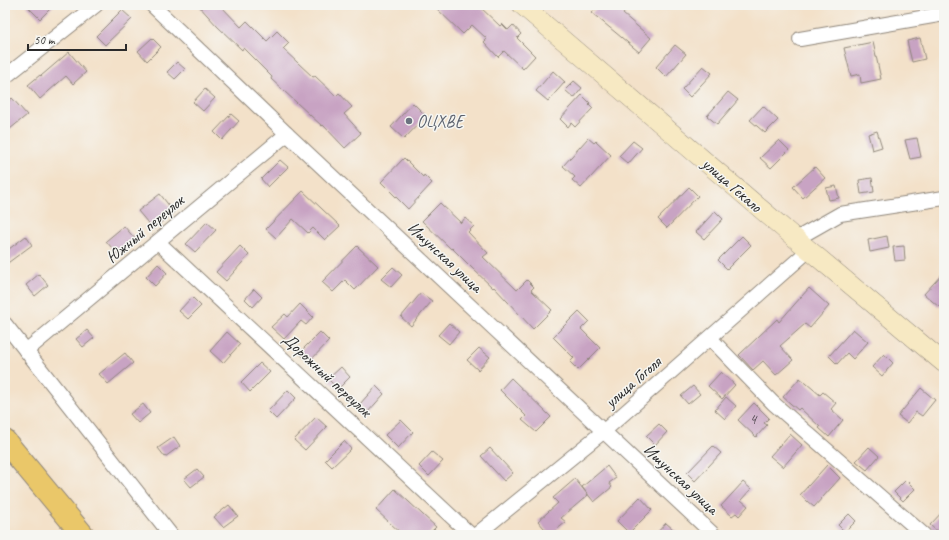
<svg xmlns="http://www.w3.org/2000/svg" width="949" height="540" font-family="Caveat,sans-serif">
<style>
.building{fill:#c8a3c3}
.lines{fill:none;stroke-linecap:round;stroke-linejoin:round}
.minor-casing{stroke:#8f867a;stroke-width:16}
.secondary-casing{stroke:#8f867a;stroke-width:20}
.trunk-casing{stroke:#8f867a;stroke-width:24}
.minor{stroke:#fff;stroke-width:14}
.secondary{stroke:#f7e9c3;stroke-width:19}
.trunk{stroke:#eac769;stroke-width:22}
.worship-dot{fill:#6b7280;stroke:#f6f6f2;stroke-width:1.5}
.labels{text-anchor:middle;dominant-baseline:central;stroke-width:3;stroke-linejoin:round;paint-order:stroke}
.number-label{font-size:15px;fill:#524951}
.worship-label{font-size:17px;fill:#5b616d;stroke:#f6f6f2;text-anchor:start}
.street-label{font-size:17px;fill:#2b2b2b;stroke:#f6f6f2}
</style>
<rect width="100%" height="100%" fill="#f6f6f2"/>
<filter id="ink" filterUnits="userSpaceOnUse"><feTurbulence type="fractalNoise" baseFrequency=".025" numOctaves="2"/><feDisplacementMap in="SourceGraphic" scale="8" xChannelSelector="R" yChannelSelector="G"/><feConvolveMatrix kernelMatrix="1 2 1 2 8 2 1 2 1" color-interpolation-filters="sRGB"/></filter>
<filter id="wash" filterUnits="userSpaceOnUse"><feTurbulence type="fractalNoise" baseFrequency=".012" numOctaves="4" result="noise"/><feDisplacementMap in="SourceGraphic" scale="16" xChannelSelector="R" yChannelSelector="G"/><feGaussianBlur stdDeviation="0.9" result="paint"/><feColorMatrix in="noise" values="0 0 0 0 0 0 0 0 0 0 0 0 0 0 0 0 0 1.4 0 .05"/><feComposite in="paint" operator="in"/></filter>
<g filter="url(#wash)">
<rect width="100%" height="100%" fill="#f3e1c9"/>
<g id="blocks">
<g class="building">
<polygon points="26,5 54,5 40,19"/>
<polygon points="198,5 220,5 241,27 247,21 267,41 277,31 289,43 283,49 313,77 315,76 336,96 339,93 352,107 344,114 361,133 345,148 323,125 322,126 271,79 272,77 243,48 242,50 217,26"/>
<polygon points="433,5 478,5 500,26 502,24 508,30 513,25 521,34 517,38 535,56 523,69 504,51 498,57 484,42 487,39 472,25 463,34"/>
<polygon points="599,5 621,5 626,10 623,14 651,38 639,52 592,13"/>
<polygon points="122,10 132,19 105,45 96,36"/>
<polygon points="152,38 161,47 147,61 138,51"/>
<polygon points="920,38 925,59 912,62 907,41"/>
<polygon points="873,42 881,79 861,83 860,74 851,76 844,48"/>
<polygon points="675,45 686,54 666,77 656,67"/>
<polygon points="69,52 86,72 73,84 66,76 40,99 28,85 40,75 41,76"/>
<polygon points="177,62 185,69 175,79 167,72"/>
<polygon points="703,66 712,73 690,97 682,89"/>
<polygon points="553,71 565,82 548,101 536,91"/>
<polygon points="574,81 582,88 574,98 565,90"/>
<polygon points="205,89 215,98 203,111 193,102"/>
<polygon points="728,92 738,100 717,124 707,116"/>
<polygon points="582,95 590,103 589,104 593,108 575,127 571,123 568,127 560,119"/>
<polygon points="12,98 27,115 10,129 5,123 5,105"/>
<polygon points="413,103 426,116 404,139 391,127"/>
<polygon points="763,106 778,120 765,133 750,120"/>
<polygon points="231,114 239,121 222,140 214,132"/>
<polygon points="877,131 882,147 872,150 868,134"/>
<polygon points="588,138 594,143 596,141 611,155 581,188 572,180 575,177 563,166"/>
<polygon points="917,138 921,157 910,159 905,140"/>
<polygon points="779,140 789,150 771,168 760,158"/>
<polygon points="633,141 642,148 628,164 619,156"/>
<polygon points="404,158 423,177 424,175 432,183 408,209 381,182"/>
<polygon points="280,160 288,167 268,187 261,179"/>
<polygon points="815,167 825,178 803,198 793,187"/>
<polygon points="872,178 874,192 861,194 859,180"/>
<polygon points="836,186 839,198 829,200 826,188"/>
<polygon points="689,187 698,196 667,228 658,219"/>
<polygon points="303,191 340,226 325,240 313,228 308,233 293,219 276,238 266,229"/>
<polygon points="160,194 174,212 153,229 138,211"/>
<polygon points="440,203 461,223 465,218 474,226 468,232 488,253 483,257 517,290 527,280 534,287 531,290 552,310 533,329 494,287 493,288 472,268 452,248 451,249 422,221"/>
<polygon points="715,211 723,219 704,239 696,232"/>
<polygon points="207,222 216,230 195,252 186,244"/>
<polygon points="124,226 136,240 118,255 106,241"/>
<polygon points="26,236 32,245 5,265 5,252"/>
<polygon points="742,236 751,245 727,269 718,260"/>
<polygon points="887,236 889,248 870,252 868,240"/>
<polygon points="240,246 249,255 226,281 216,272"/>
<polygon points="357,246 378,266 355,290 345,280 333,292 322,282"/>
<polygon points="904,246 905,260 895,261 893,247"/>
<polygon points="158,264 167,273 155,286 146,277"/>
<polygon points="393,267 402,275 391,287 381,279"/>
<polygon points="944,272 944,302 939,307 924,294"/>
<polygon points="39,274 48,285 35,296 26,285"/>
<polygon points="809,288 829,306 810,328 805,324 780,346 793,360 776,375 763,361 753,370 739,355 777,319 779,322"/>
<polygon points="254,289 262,297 253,307 245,299"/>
<polygon points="421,293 432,301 411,326 401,317"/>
<polygon points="192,297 201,306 188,319 179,311"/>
<polygon points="300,304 313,317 306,325 301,321 284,339 271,327 285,314 288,317"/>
<polygon points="579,311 589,321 581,329 600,348 578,370 570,362 574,358 553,337"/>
<polygon points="449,323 459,332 449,344 438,335"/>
<polygon points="853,329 868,342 853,359 847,353 837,364 829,356"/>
<polygon points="87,330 94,338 83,347 76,339"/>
<polygon points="227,332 240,344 223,363 210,351"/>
<polygon points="320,332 329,341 309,362 299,353"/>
<polygon points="479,348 490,357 478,370 467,360"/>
<polygon points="125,353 133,363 108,384 99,374"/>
<polygon points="884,354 893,363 882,376 872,367"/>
<polygon points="260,363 270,372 250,392 241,382"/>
<polygon points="341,367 350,377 338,389 328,379"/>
<polygon points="721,372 735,385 722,399 708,386"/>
<polygon points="511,378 551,417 536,432 522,420 526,416 500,390"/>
<polygon points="800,378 820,395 823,392 836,403 831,409 843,420 829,437 819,428 820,427 800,408 798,410 783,397"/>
<polygon points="376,386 384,394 367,413 359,405"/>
<polygon points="693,386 700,394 688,404 681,396"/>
<polygon points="921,388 935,400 922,416 916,412 907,423 898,416"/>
<polygon points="288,390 296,398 276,419 268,411"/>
<polygon points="726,397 736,406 725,419 715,410"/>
<polygon points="754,403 769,418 764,423 767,425 756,437 738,420"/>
<polygon points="143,404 150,413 138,423 130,414"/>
<polygon points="316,417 327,427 305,450 294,440"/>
<polygon points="401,420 413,432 398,448 385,435"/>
<polygon points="659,424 667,432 655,445 646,436"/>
<polygon points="790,434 802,445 783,467 770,456"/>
<polygon points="174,437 180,446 165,457 158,448"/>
<polygon points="344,441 351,449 332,467 325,460"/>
<polygon points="713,446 721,453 695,481 687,473"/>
<polygon points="869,447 879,456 867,470 856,461"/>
<polygon points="490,448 513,473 504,481 481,456"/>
<polygon points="432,452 443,461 429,476 419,466"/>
<polygon points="827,465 840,478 814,507 800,495"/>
<polygon points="607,466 616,478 609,483 612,487 594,502 582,487"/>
<polygon points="197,469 204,477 191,487 184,479"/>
<polygon points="575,479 588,495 561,518 566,522 550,535 538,521 558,503 553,498"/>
<polygon points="906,480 915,489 903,501 894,492"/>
<polygon points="743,482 751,489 741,500 748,506 739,516 736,513 732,516 721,506"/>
<polygon points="395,489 436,527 428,535 403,535 376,510"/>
<polygon points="640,497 652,510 629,533 617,521"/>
<polygon points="229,505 238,516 223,527 214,517"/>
<polygon points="944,510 944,535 941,535 930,525"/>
<polygon points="849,514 856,521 845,532 838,525"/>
<polygon points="666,523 680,535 655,535"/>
</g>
</g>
</g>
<g filter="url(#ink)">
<use href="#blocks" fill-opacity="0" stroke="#8f867a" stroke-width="1"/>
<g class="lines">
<defs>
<g id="minor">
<polyline points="152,5 287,134 714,535"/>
<polyline points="800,39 944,14"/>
<polyline points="5,77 96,5"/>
<polyline points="796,239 840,214 944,198"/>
<polyline points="158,242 471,535"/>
<polyline points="5,324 171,535"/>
<polyline points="710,338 773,403 924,535"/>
<polyline points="26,351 287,134"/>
<polyline points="476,535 604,431 809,250"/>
</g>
<polyline id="secondary" points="522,5 796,239 944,363"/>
<polyline id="trunk" points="5,441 83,535"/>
</defs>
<use href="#minor" class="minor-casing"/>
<use href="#secondary" class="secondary-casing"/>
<use href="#trunk" class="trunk-casing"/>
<use href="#minor" class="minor"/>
<use href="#secondary" class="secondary"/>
<use href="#trunk" class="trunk"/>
</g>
</g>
<circle class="worship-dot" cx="409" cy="121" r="4"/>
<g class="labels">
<g class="number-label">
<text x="753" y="419">4</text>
</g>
<g class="worship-label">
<text x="417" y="121">ОЦХВЕ</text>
</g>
<g class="street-label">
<text transform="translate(732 185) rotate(41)">улица Гекало</text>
<text transform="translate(145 229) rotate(-40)">Южный переулок</text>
<text transform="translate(445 257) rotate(43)">Ишунская улица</text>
<text transform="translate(327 375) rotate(43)">Дорожный переулок</text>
<text transform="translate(633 382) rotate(-41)">улица Гоголя</text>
<text transform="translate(681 479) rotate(43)">Ишунская улица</text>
</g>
</g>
<rect width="949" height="540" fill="none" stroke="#f6f6f2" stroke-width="20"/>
<path d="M28 44v6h98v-6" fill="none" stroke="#2b2b2b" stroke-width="2"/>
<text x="34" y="44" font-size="12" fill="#2b2b2b" stroke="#f6f6f2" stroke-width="3" paint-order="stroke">50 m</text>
</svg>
